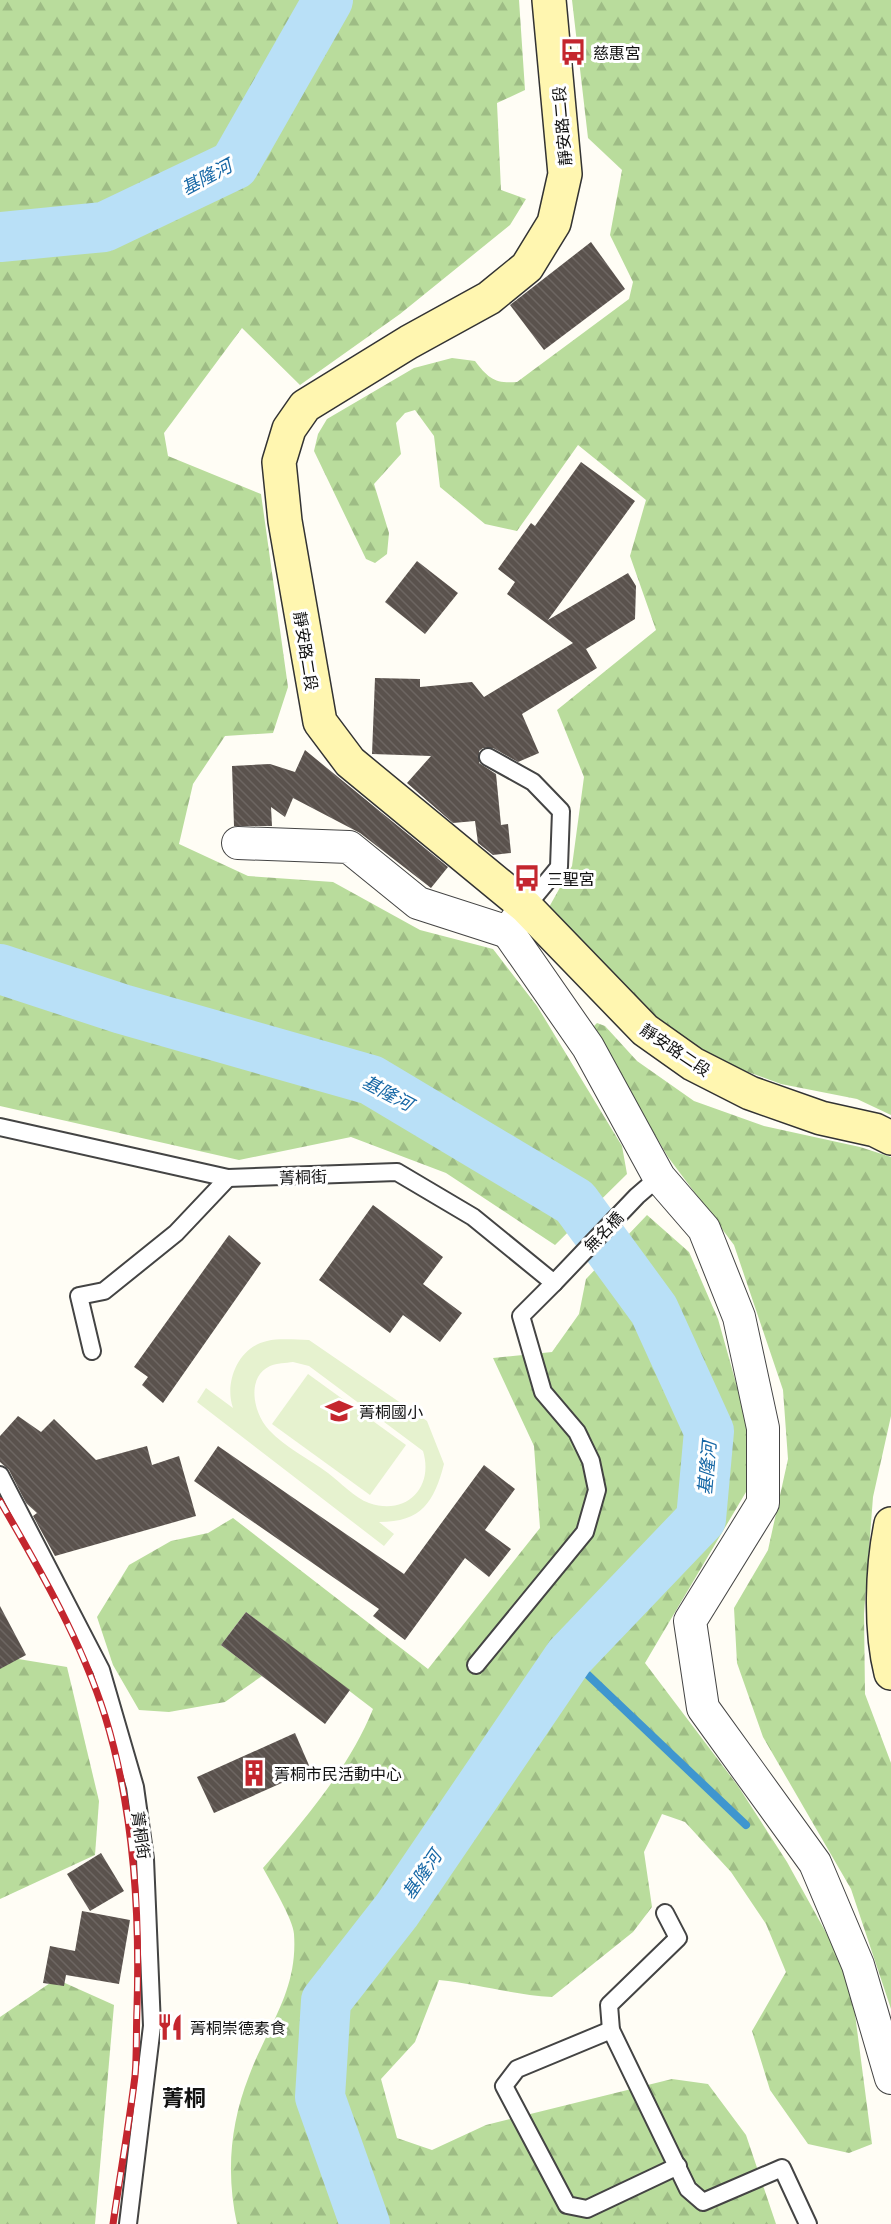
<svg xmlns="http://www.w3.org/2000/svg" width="891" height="2224" font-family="Literata,'Noto Sans TC',serif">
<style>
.forest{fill:url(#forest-firs)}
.pitch{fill:#e6f2cf;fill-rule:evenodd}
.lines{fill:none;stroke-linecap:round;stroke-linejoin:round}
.stream{stroke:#3f96cf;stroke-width:8}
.river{stroke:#b9e0f7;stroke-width:50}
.building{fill:url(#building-back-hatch)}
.service-casing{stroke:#444;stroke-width:20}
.minor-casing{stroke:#444;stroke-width:34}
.secondary-casing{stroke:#333;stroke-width:36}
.service{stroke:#fff;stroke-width:16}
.minor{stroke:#fff;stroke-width:32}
.secondary{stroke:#fff6b0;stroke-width:33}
.rail-casing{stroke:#c4262e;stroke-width:7}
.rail{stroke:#fff;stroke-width:4.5;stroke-dasharray:14;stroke-linecap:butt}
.labels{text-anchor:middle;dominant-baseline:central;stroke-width:6;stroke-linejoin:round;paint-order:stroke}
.poi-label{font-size:16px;fill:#111;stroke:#fff;text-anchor:start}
.street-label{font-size:16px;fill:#111;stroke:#fff}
.water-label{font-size:18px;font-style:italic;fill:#1768a6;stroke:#fff}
.district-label{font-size:22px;font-weight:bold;fill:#111;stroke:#fff}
</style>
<defs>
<pattern id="forest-firs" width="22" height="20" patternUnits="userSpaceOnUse" patternTransform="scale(1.5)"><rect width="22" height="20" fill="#b9dc9c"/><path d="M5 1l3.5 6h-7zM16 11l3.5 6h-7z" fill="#9ebc85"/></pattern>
<pattern id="building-back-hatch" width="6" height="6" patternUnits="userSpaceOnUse" patternTransform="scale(1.5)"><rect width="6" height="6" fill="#5a524d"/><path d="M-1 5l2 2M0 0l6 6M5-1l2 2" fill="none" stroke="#6d6662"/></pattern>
</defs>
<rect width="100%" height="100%" fill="#fffdf5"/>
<g class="forest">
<polygon points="0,0 519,0 525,90 497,103 501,190 526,199 510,225 400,314 300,385 242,328 164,433 168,456 261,494 288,687 273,733 225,736 193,784 179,844 248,876 333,882 420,930 493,949 537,1006 622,1146 627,1174 555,1245 446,1173 351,1137 239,1160 0,1106"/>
<path d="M 572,0 L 891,0 L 891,1115 L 857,1099 L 781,1084 L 712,1059 L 656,1018 L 548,909 L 572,866 L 584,777 L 557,710 L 656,630 L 630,556 L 646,500 L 578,445 L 517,531 L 485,524 L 440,487 L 434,436 L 415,410 L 405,413 L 396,423 L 401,454 L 374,484 L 389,533 L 387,554 L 375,563 L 366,559 L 314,451 L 318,434 L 327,419 L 414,368 L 452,358 L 475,361 C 488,378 495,384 517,382 L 629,299 L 633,282 L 610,235 L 622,170 L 588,138 Z"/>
<polygon points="597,1023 605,1026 637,1061 694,1101 764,1126 860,1147 891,1157 891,1416 873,1497 864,1614 865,1694 891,1763 891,2009 851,1889 763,1737 737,1663 734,1608 768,1550 788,1459 783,1390 734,1245 668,1157 605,1050 594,1026"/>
<path d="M 647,1215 L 689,1252 L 718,1319 L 747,1422 L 746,1492 L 645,1663 L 738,1786 L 787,1862 L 850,1976 L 872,2144 L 849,2153 L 808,2144 L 770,2090 L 752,2031 L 786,1972 L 766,1924 L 731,1872 L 685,1822 L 662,1814 L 644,1852 L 652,1907 L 633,1932 L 552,1997 C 514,1995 478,1984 439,1980 L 415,2042 L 381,2079 L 397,2138 L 432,2150 L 486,2125 L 672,2079 L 708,2084 L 746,2135 L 776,2224 L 237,2224 C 226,2174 230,2124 249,2076 C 268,2025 298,1991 294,1934 C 294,1921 270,1881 263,1868 C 305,1819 349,1768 373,1709 L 246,1612 L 221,1645 L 262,1676 L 225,1702 L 169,1712 L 139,1710 L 113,1665 L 97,1617 L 129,1565 L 171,1541 L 208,1533 L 233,1518 L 428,1669 L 540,1528 L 534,1446 L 493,1358 L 552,1352 L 579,1314 L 586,1279 Z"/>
<polygon points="0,1656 67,1667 99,1801 95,1855 0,1899"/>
<polygon points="56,1979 114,2005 95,2224 0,2224 0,2017"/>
</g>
<g class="pitch">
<path d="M 309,1340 L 427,1421 L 444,1464 C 434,1502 422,1522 379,1522 L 394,1534 L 384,1546 L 197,1402 L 206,1388 L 233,1408 C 224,1383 238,1347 267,1341 C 280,1338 296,1340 309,1340 ZM 293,1362 L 309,1366 L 423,1451 C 434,1487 407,1516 369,1503 C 355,1498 340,1482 328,1473 C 309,1459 285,1447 269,1430 C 253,1413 246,1377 270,1366 C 277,1363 286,1363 293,1362 Z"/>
<polygon points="308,1374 406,1445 370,1495 272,1424"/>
</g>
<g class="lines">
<polyline class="stream" points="569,1657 746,1825"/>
<g class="river">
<polyline points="0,237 104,227 234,165 328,0"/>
<polyline points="0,969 122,1009 371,1080 575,1202 654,1310 709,1431 701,1519 569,1657 397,1910 326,2001 320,2097 365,2224"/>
</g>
</g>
<g class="building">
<polygon points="591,242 625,289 544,350 510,305"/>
<polygon points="581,462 635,501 548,620 628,573 636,586 635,619 586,649 597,668 522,714 539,753 518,762 493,748 483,748 479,751 479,763 496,774 501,825 508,824 511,853 493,855 478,843 475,821 453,823 407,783 431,756 372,754 375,678 420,679 420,687 472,682 484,697 573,643 507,594 515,582 498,569 531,523 535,526"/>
<polygon points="417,561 458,593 425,634 385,602"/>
<polygon points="305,750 448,867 431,888 360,833 293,798 285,817 271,807 272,826 234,826 232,766 270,764 295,772"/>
<polygon points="373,1205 443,1257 423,1284 462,1313 440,1342 403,1315 390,1333 319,1280"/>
<polygon points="229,1235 261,1263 163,1403 142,1385 148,1377 134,1367"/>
<polygon points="18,1416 41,1432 54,1419 96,1460 147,1446 152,1465 179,1456 196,1516 55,1556 33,1516 37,1513 26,1503 9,1470 0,1462 0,1436"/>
<polygon points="218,1446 404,1574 484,1465 515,1489 485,1530 511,1549 489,1577 465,1558 405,1640 373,1616 379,1609 194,1481"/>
<polygon points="0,1606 26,1655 0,1669"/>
<polygon points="246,1612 350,1690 325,1724 221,1645"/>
<polygon points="295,1733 311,1770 214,1813 197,1777"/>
<polygon points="101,1853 124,1891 90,1911 67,1874"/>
<polygon points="82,1911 130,1920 119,1984 66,1975 64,1986 43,1983 50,1946 75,1951"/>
</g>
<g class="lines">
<defs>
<g id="service">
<polyline points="488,757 533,782 561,811 559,867 526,907"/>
<polyline points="0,1127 228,1178 397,1172 473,1217 554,1283 637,1196 659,1177"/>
<polyline points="92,1351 79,1296 104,1291 176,1233 228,1178"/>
<polyline points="0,1475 101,1670 135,1787 145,1859 152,2026 128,2224"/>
<polyline points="476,1665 585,1532 597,1490 591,1461 577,1432 543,1392 521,1316 554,1283"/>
<polyline points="665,1913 678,1938 609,2005 611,2030 688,2189 703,2202 782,2168 808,2224"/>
<polyline points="611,2030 517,2069 504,2086 567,2205 587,2209 678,2166"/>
</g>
<g id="minor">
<polyline points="238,843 349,847 418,903 508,932 520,915"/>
<polyline points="508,932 588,1047 659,1177 704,1229 739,1317 763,1428 763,1503 690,1621 703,1708 815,1863 858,1965 891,2078"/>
</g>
<g id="secondary">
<polyline points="549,0 565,174 554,223 527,267 489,298 409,342 305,406 289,429 279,462 285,521 320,722 350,762 526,907 645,1030 693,1064 750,1093 821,1118 875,1130 891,1138"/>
<path d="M 891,1524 C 882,1568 880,1629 891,1673"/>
</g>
</defs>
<use href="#service" class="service-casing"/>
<use href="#minor" class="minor-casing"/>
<use href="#secondary" class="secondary-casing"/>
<use href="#service" class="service"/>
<use href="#minor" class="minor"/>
<use href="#secondary" class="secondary"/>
<defs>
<path id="rail" d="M 0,1501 C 40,1570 81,1640 105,1716 C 134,1810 140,1911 137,2008 C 136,2030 137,2054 135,2076 C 129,2125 120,2175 113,2224"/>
</defs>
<use href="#rail" class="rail-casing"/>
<use href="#rail" class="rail"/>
</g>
<defs>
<symbol id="bus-bare" viewBox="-9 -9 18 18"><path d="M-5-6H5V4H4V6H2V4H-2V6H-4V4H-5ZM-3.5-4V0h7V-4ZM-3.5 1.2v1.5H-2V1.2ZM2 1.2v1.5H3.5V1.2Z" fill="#c4262e" stroke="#fff" stroke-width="2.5" paint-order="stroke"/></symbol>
<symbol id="school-bare" viewBox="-9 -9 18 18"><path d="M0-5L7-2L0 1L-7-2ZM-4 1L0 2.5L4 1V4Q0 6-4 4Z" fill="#c4262e" stroke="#fff" stroke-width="2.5" paint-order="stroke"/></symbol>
<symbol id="building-bare" viewBox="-9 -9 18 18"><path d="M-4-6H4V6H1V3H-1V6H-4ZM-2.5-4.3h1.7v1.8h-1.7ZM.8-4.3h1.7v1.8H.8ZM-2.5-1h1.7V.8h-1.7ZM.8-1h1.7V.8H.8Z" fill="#c4262e" stroke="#fff" stroke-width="2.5" paint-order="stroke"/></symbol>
<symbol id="restaurant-bare" viewBox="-9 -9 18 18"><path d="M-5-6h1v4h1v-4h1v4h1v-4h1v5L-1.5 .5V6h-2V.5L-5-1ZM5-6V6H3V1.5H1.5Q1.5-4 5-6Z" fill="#c4262e" stroke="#fff" stroke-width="2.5" paint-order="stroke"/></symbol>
</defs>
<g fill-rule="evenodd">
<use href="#bus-bare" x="554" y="33" width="38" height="38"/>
<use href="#bus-bare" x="508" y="859" width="38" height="38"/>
<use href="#school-bare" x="320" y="1392" width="38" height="38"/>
<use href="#building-bare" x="235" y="1754" width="38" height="38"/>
<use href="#restaurant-bare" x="151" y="2008" width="38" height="38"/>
</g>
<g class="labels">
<g class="poi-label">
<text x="593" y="52">慈惠宮</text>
<text x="547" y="878">三聖宮</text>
<text x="359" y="1411">菁桐國小</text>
<text x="274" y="1773">菁桐市民活動中心</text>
<text x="190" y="2027">菁桐崇德素食</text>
</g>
<g class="street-label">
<text transform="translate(561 126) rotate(-95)">靜安路二段</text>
<text transform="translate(307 651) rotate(81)">靜安路二段</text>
<text transform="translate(676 1049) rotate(34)">靜安路二段</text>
<text transform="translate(303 1176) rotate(-2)">菁桐街</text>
<text transform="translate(603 1231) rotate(-46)">無名橋</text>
<text transform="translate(142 1835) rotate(82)">菁桐街</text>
</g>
<g class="water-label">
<text transform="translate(206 176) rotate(-28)">基隆河</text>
<text transform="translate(388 1092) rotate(28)">基隆河</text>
<text transform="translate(706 1468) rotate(-85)">基隆河</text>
<text transform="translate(421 1874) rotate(-56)">基隆河</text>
</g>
<g class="district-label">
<text x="184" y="2096">菁桐</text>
</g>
</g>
</svg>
